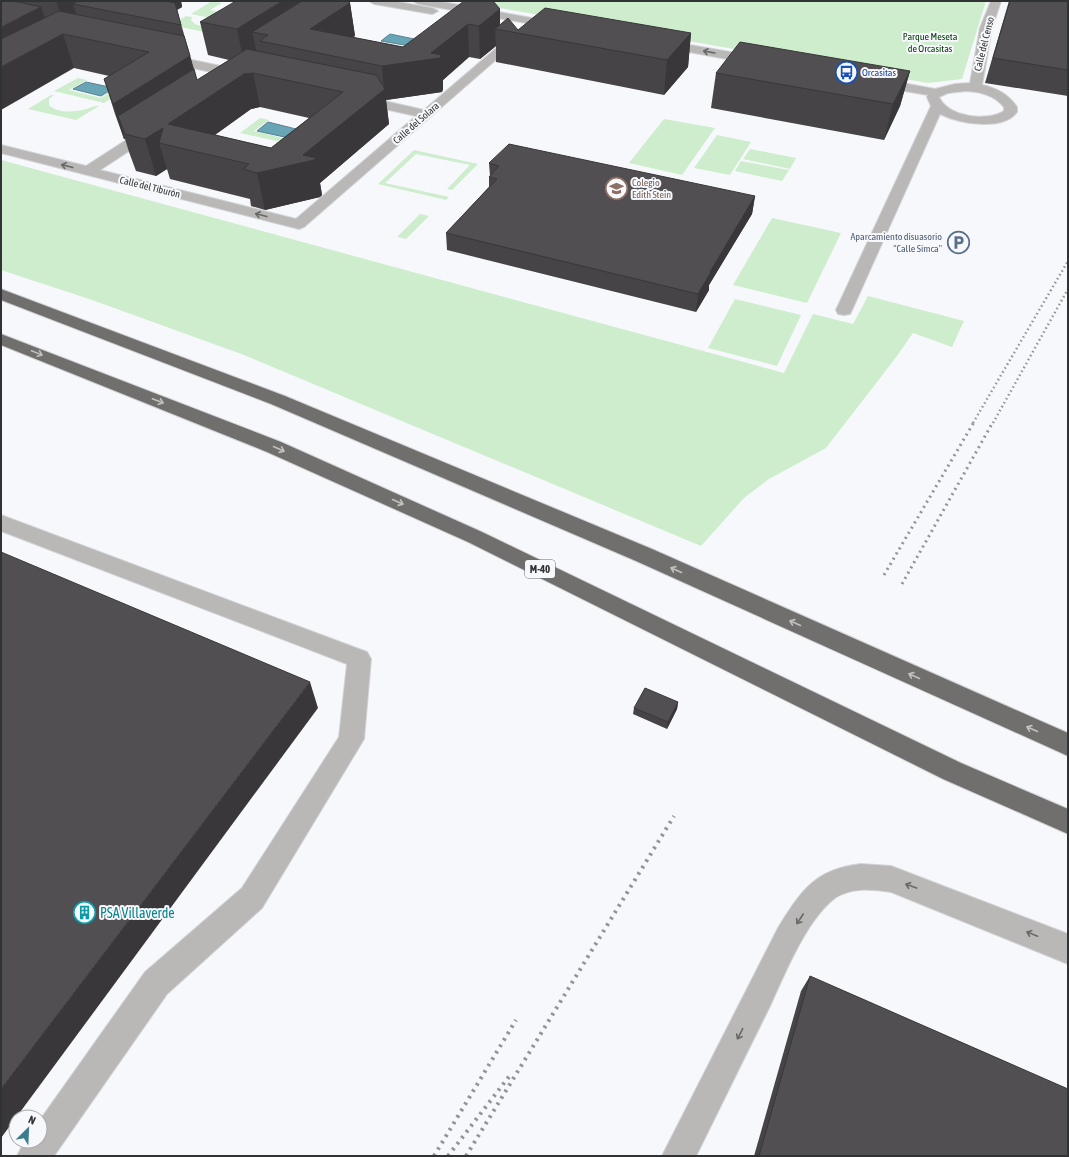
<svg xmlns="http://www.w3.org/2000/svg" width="1069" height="1157" font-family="'Asap Condensed',sans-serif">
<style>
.green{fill:#ceedcd}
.water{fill:#67a5b7;stroke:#57828f}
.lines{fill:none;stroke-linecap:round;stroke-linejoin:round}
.minor-casing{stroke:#d3d4d7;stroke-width:2}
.highway-casing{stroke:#d3d4d7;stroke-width:2}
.minor{fill:#b9b8b7;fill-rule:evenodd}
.highway{fill:#716f6d;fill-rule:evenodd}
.rail-far2{stroke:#939496;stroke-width:2.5;stroke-dasharray:1.5 3;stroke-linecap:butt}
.rail-far1{stroke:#939496;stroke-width:3;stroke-dasharray:2 4;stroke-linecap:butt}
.rail{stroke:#939496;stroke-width:4;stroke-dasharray:2.5 5;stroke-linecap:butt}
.wall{fill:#464446;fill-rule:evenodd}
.shaded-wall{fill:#393739}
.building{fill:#514f51;stroke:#393739;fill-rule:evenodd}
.oneway{stroke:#676868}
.oneway2{stroke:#c1c1c2}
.labels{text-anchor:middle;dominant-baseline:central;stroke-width:4;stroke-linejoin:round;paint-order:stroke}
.far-park-label{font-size:10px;fill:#003802;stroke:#f7f8fb}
.far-street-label{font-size:10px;fill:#313233;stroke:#f7f8fb}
.far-transit-label{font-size:10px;fill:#164399;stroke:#f7f8fb;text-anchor:start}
.far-education-label{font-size:10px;fill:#785e54;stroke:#f7f8fb;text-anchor:start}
.far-service-label{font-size:10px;fill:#4e5e75;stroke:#f7f8fb;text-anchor:end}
.shield{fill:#f7f8fb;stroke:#6c6d6f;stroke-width:1}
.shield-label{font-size:11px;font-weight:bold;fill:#313233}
.near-culture-label{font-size:14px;fill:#0d838f;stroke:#f7f8fb;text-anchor:start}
</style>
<rect width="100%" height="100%" fill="#f7f8fb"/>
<g class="green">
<polygon points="212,1 222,3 210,10 239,16 240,24 191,14"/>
<polygon points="460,1 986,1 962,79 928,83"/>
<polygon points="186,16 192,17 191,20 195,24 203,27 204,32 171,25"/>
<polygon points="78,78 87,80 69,90 101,98 119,87 127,89 104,103 54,91"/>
<path d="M 51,95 L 54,95 L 49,99 L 49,105 C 58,114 75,112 87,109 C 91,108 94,105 99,106 L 76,120 L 28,109 Z"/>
<polygon points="260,118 269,120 254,131 291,140 295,145 240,133"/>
<polygon points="664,119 715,128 682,175 629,163"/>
<polygon points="717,135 751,142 730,175 694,168"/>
<polygon points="750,149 796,158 790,169 743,159"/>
<polygon points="414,150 478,164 452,190 447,189 470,165 416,154 385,183 449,197 446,200 378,184"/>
<polygon points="1,160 784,373 813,314 853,324 868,296 964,321 952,347 913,333 897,356 826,448 769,479 744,498 701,546 244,355 92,300 1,270"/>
<polygon points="741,161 789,170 782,181 735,171"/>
<polygon points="420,214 429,216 406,239 397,237"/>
<polygon points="772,218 841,233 807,303 733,285"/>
<polygon points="735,299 801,315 777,366 708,348"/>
</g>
<g class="water">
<polygon points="390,34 419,40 410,46 381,41"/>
<polygon points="86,82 114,88 101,96 73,89"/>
<polygon points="268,122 300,130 289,138 257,131"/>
</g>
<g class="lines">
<defs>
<g id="minor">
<polygon points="369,1 393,1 432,8 438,11 432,14 374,4"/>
<polygon points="413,1 437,1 560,23 564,24 566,26 564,28 560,29 418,4"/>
<path d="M 991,1 L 1001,1 L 992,28 L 982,85 C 997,88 1008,94 1017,107 L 1017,112 C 1003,132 958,123 940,114 L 852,310 L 850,314 L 844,315 L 838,314 L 836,310 L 931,106 L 927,97 L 928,95 L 875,86 L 871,85 L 869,82 L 871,79 L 875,78 L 935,89 L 955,84 L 970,83 L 980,28 ZM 966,91 C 981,92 994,95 1004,107 L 1004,111 C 987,122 948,117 939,97 L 948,93 Z"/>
<polygon points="518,32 522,33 524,35 522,37 304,227 299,229 1,153 1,145 86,166 148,126 158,126 160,129 158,132 100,170 296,219 416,116 353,102 352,99 353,96 358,95 424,110 514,33"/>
<polygon points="661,40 759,57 763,58 765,61 763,64 759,65 657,46 655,44 657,42"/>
<polygon points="163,54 245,71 249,72 251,75 249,78 245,79 159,61 157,58 159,55"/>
<polygon points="1,515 367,652 371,659 364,739 262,908 167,994 54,1156 17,1156 25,1141 40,1141 40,1120 145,972 242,888 339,737 347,664 1,531"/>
<path d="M 861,864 L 891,866 L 1068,934 L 1068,964 L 891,892 C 873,889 851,887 835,898 C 806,920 785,974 770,1006 C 745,1056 721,1106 696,1156 L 662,1156 L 778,928 C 801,891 815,869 861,864 Z"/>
</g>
<g id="highway">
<polygon points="1,289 285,396 652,549 1068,733 1068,756 636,561 271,404 1,300"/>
<polygon points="1,334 281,442 482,532 961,763 1068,809 1068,834 943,779 468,542 267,452 1,345"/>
</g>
</defs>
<use href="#minor" class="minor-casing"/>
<use href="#highway" class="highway-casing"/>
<use href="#minor" class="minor"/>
<use href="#highway" class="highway"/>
<g class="rail-far2">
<polyline points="973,423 1068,261"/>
<polyline points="993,423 1068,289"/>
</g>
<g class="rail-far1">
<polyline points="884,575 974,422"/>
<polyline points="902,584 993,422"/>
</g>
<g class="rail">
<polyline points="434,1156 516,1020"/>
<polyline points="448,1156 511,1074"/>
<polyline points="466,1156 674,816"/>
</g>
</g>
<g class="wall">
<path d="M 1,1 L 181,1 L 182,7 L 177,10 L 194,69 L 197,80 L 229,60 L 208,55 L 200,22 L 350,3 L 355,36 L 352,37 L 403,47 L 500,9 L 500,25 L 518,30 L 691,33 L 688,67 L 664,95 L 496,62 L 496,46 L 480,59 L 469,57 L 443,80 L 443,89 L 442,92 L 386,100 L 389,124 L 320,183 L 322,195 L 320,197 L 265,210 L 251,206 L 250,199 L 170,179 L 167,169 L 156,176 L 136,171 L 129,152 L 125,139 L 124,139 L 115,114 L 104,79 L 109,76 L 74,68 ZM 260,107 L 309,118 L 271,148 L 215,135 L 251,109 Z"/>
<polygon points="1009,1 1068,1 1068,96 985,83"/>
<polygon points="910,71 900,106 884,140 711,108 716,73"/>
<polygon points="489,163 755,196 752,214 709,285 709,290 696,312 447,250 446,233 489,187 489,177 490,176"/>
<polygon points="678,702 677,709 667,729 633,714 634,708"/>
<polygon points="810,976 1068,1156 754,1156 801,991"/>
</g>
<g class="shaded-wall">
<polygon points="56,1 127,1 73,4 80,26 67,32"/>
<polygon points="138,1 181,1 182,7 158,21"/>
<polygon points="282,1 326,1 268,35 252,32 257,54 244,63 237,29"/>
<polygon points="350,3 355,36 327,54 310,29"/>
<polygon points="41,7 53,40 1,67 1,27"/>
<polygon points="500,9 500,30 495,29 496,46 480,59 479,26"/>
<polygon points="468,24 469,57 443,80 443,89 442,92 386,100 389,124 320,183 322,195 320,197 265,210 257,173 303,155 384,89 382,66 431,53"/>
<polygon points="691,33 688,67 664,95 667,60"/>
<polygon points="63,34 74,68 1,110 1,67"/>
<polygon points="190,56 199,91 118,116 125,139 124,139 113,104"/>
<polygon points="910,71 900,106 884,140 893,104"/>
<polygon points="253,73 260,107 251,109 192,151 168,124 244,74"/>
<polygon points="163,128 159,143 167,169 156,176 145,139"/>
<polygon points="755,196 752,214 709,285 709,290 696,312 698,294 710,272"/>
<polygon points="310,682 318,708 1,1138 1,1089"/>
<polygon points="678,702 677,709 667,729 668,722"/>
</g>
<g class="building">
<polygon points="1,1 13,1 41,7 1,27"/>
<polygon points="78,1 165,1 175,3 181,25 73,4"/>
<polygon points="236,1 282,1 237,29 200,22"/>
<polygon points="302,1 348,1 350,3 310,29 403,47 464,1 493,1 500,9 479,26 468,24 431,53 441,55 440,58 382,66 260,41 268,35 252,32"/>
<polygon points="1010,1 1068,1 1068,70 993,58"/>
<polygon points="545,8 691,33 667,60 495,29 508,18 518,30"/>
<polygon points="59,11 184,36 190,56 113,104 104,79 149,52 63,34 1,67 1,39"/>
<polygon points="740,42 910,71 893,104 716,73"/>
<path d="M 247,49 L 376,75 L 385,89 L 303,155 L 316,158 L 314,160 L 257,173 L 243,169 L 249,164 L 159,143 L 163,128 L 145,139 L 125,134 L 118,116 L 194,69 L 197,80 ZM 253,73 L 343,92 L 271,148 L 168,124 L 244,74 Z"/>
<polygon points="509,144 755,196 710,272 711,272 698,294 446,233 497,179 489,177 499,166 489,163"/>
<polygon points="1,552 310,682 1,1089"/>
<polygon points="645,688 678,702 668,722 634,708"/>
<polygon points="810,976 1068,1089 1068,1156 759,1156"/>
</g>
<defs><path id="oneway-shaft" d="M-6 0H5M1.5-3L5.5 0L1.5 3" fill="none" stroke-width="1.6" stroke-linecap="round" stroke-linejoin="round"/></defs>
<g class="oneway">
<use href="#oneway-shaft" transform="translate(709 52) rotate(-170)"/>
<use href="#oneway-shaft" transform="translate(67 166) rotate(-166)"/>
<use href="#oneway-shaft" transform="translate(261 215) rotate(-166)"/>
<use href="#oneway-shaft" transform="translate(911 886) rotate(-160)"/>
<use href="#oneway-shaft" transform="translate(800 919) rotate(123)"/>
<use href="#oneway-shaft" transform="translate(1032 934) rotate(-158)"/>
<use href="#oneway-shaft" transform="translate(740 1034) rotate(117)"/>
</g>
<g class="oneway2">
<use href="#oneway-shaft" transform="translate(37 353) rotate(22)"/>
<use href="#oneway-shaft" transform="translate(158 401) rotate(21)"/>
<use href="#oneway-shaft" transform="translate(279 449) rotate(24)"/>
<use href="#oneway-shaft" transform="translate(398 502) rotate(24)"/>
<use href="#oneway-shaft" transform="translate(676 570) rotate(-156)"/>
<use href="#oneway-shaft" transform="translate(795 623) rotate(-156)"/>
<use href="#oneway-shaft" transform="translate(914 676) rotate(-156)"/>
<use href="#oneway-shaft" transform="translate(1032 729) rotate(-156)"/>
</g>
<defs>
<symbol id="bus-ring" viewBox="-11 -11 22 22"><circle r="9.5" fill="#f7f8fb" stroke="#1a4fb4" stroke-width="1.5"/><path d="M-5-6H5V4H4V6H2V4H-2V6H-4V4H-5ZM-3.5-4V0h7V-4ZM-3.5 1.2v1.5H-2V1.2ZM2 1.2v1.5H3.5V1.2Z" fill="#1a4fb4"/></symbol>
<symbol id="school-ring" viewBox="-11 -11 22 22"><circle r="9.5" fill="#f7f8fb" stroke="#8d6e63" stroke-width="1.5"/><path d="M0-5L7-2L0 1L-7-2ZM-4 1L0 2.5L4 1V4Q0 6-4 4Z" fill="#8d6e63"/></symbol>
<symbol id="parking-ring" viewBox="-11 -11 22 22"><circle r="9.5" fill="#f7f8fb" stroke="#5c6f8a" stroke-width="1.5"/><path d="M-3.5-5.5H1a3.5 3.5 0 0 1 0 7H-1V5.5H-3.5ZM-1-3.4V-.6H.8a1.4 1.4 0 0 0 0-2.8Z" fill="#5c6f8a"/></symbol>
<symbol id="building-ring" viewBox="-11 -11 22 22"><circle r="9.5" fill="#f7f8fb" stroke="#0f9aa8" stroke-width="1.5"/><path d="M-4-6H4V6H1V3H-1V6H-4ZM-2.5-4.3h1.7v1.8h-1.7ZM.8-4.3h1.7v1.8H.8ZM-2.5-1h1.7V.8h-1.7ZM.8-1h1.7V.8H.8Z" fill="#0f9aa8"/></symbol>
</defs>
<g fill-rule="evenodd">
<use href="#bus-ring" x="834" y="60" width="25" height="25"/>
<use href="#school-ring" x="604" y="176" width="25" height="25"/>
<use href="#parking-ring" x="946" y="230" width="25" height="25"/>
<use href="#building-ring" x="72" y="900" width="25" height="25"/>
</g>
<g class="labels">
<g class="far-park-label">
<text x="930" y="36">Parque Meseta<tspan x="930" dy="12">de Orcasitas</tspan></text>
</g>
<g class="far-street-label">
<text transform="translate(984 44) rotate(-76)">Calle del Censo</text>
<text transform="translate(416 123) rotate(-41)">Calle del Solara</text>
<text transform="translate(150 187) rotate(14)">Calle del Tiburón</text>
</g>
<g class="far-transit-label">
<text x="862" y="72">Orcasitas</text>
</g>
<g class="far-education-label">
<text x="632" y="182">Colegio<tspan x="632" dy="12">Edith Stein</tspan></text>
</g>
<g class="far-service-label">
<text x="942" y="236">Aparcamiento disuasorio<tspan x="942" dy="12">"Calle Simca"</tspan></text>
</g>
<rect class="shield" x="525" y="560" width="30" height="18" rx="3"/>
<g class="shield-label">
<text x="540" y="569">M-40</text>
</g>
<g class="near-culture-label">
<text x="100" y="913">PSA Villaverde</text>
</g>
</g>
<rect width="1069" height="1157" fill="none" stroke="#313233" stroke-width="4"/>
<g transform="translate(28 1129) rotate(24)"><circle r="19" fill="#f7f8fb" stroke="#a8a9ab"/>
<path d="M0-3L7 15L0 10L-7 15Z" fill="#3b7d8e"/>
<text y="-6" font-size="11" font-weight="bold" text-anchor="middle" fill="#313233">N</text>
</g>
</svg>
